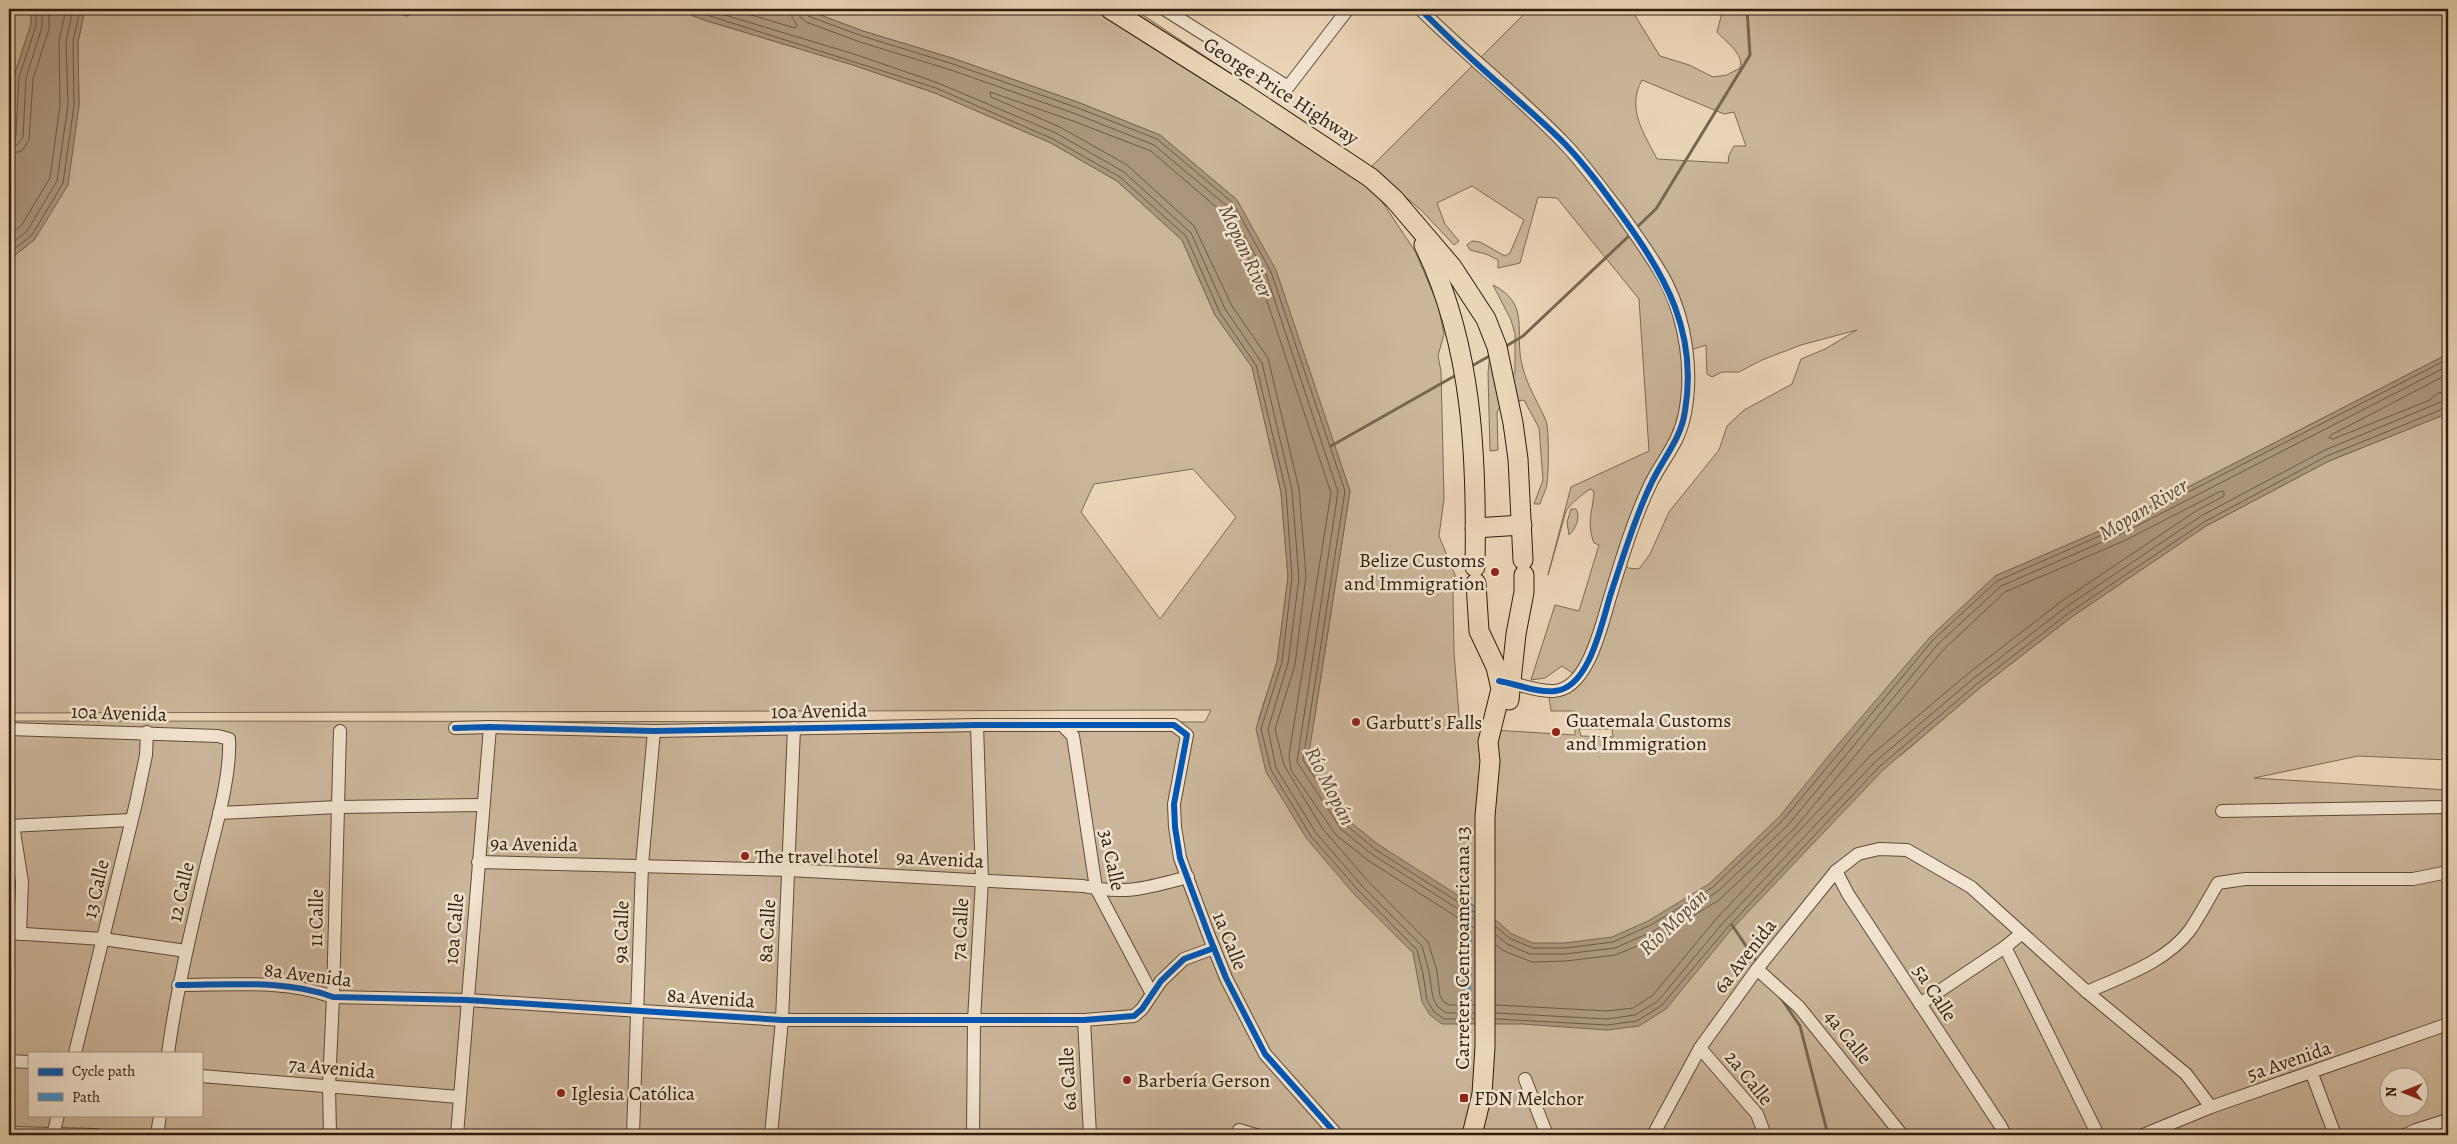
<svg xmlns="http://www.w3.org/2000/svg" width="2457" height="1144" font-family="Alegreya,serif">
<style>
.green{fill:#cbb69a;stroke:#7c6a53;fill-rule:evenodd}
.water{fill:#ab967d;stroke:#796650}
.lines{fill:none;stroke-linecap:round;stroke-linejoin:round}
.shore{stroke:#6c5a44;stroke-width:1}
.stream{stroke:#796650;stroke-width:3}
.minor-casing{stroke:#5d4b37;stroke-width:14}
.highway-casing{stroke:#2e1d0c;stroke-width:21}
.minor{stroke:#f2e4d0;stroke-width:12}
.highway{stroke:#ebd5b7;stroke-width:19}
.quiet{stroke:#3c94d2;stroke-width:5;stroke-dasharray:10 5;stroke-linecap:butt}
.cycleway-casing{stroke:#f2e4d0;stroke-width:9}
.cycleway{stroke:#0057b8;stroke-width:6}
.poi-dot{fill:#8f2418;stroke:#f2e4d0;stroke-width:2}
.labels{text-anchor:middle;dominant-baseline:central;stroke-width:5;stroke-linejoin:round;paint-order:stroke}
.street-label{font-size:20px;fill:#2e1d0c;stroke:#f2e4d0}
.poi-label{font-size:20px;fill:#2e1d0c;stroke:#f2e4d0;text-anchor:start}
.water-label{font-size:21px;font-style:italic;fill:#5a4734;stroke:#f2e4d0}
</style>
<rect width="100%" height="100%" fill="#ebd5b7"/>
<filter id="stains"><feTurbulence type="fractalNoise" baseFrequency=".004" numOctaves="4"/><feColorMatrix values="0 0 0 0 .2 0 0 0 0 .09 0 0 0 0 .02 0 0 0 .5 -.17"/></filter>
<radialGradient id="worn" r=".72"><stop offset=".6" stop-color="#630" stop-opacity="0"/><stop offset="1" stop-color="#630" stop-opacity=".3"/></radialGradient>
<g class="green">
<polygon points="9,9 31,9 31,24 14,76 12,134 9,139"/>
<path d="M 85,9 L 381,9 L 407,16 L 420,9 L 675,9 L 704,20 L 853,65 L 935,93 L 1051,143 L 1117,181 L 1182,240 L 1215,315 L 1252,367 L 1281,492 L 1288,577 L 1277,662 L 1258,721 L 1314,721 L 1350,491 L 1319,401 L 1237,200 L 1160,135 L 1080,103 L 955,59 L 863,31 L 804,9 L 1134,9 L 1371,167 L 1529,9 L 1631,9 L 1660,56 L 1689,65 L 1713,77 L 1727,75 L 1740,68 C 1745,55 1725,41 1717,32 L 1722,13 L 1719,9 L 2448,9 L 2448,354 L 2118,523 L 1995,576 L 1900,756 L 1981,687 L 2073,616 L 2206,526 L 2329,461 L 2441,416 L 2448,408 L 2448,760 L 2358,756 L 2254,778 L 2448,790 L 2448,1135 L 9,1135 L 9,721 L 1205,722 L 1211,710 L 9,713 L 9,260 L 35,239 L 79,106 L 78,42 ZM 1642,80 L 1724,114 L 1734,112 L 1746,146 L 1734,146 L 1729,155 L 1728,163 L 1657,159 C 1644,133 1626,109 1642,80 ZM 1371,167 L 1422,211 L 1454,245 L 1459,241 L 1445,224 L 1437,203 L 1472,186 L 1524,220 L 1510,253 L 1505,256 L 1480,242 L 1472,241 L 1467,245 L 1470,250 L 1486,254 L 1498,260 L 1498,268 L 1520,263 L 1538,197 L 1557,198 L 1639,299 L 1649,451 L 1571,487 L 1548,575 L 1566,511 C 1572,502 1582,495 1590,489 L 1594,491 C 1593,512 1586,522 1594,543 L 1599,545 L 1579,611 L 1555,605 L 1531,680 L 1545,678 L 1562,666 L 1580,678 L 1549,697 L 1551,711 L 1575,711 L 1575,735 L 1460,728 L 1454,652 L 1453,594 L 1455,575 L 1439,536 L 1444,499 L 1441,371 L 1438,356 L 1444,334 L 1438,305 L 1415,251 L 1379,197 ZM 1857,330 L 1825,349 L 1801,359 L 1792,384 L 1744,410 L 1727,426 L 1719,450 L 1669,512 L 1650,554 L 1639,569 L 1628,568 L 1622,559 L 1687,406 L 1687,372 L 1681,353 L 1706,345 L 1707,374 L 1712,377 L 1722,372 L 1739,372 L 1762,360 L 1801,345 ZM 1193,469 L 1236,517 L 1160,619 L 1081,512 L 1094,484 ZM 1579,729 L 1612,729 L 1613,737 L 1581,736 ZM 29,1053 L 201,1053 L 201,1115 L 29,1115 ZM 2390,1076 L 2420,1076 L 2420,1106 L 2390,1106 Z"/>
<path d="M 1493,285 C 1531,304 1514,332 1522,365 C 1527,386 1538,402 1546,421 C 1549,429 1549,473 1547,482 C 1547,489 1542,497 1540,504 L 1534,504 L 1543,480 L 1539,428 L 1524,400 L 1518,401 L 1509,379 L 1515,373 L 1515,334 L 1511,320 Z"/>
<polygon points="1490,352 1500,400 1500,407 1497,412 1498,450 1490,451 1488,373"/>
<path d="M 1571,509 L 1576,509 C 1581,516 1576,529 1569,535 L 1567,522 Z"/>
</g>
<g class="water">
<polygon points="31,9 85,9 78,42 79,106 68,185 35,239 9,260 9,139 12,134 14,76 31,24"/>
<polygon points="381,9 420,9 407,16"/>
<polygon points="675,9 804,9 863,31 955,59 1080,103 1160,135 1237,200 1276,270 1350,491 1308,759 1349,821 1379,845 1492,917 1512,934 1533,943 1565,943 1612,937 1648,921 1709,884 1780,816 1830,754 1930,637 1995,576 2118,523 2448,354 2448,408 2441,416 2329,461 2206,526 2073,616 1981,687 1883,770 1730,931 1666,1009 1639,1026 1607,1030 1522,1024 1442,1024 1430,1015 1422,1002 1413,953 1354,894 1307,839 1266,772 1256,729 1277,662 1288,577 1281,492 1252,367 1215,315 1182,240 1117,181 1051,143 935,93 853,65 704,20"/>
</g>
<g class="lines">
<g class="shore">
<polyline points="688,9 936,88 1053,139 1120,177 1186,236 1220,313 1256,365 1286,491 1292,578 1282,662 1261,729 1271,770 1311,836 1358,890 1417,950 1423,974 1427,1000 1434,1012 1444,1019 1474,1019"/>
<polyline points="705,9 857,55 938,83 1056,133 1124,172 1191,233 1225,309 1262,363 1292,490 1299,578 1288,663 1268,729 1276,768 1316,833 1362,886 1422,946 1429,972 1433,998 1438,1007 1446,1013 1474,1013"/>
<polyline points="731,9 795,28 797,25 792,17 791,9"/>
<polyline points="798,9 800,17 806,22 860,42 951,70 1076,114 1154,145 1228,207 1266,274 1338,492 1297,762 1341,829 1373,855 1474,919"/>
<polyline points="805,9 808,16 862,36 953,64 1078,108 1157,139 1233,203 1271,272 1345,491 1303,760 1346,825 1376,850 1474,912"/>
<polyline points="9,141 14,140 16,135 19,77 36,26 36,9"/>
<polyline points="9,147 17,145 23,137 26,78 42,27 42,9"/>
<polyline points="9,154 22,151 29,140 33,79 49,29 49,9"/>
<polyline points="9,236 21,226 50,178 60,105 59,41 66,9"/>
<polyline points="9,246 27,231 57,181 68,105 66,42 73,9"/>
<polyline points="9,253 32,235 63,183 74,106 73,42 80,9"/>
<polyline points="2448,374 2331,435 2329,438 2333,439 2430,400 2438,393 2448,391"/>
<polyline points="1496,927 1509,938 1533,948 1565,948 1613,942 1651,925 1713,887 1783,820 1933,640 1997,581 2120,527 2448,359"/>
<polyline points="1474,928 1369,861 1336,835 1291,770 1289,755 1331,493 1259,277 1222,212 1151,151 1073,121 990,92 991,97 1060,127 1127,165 1194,226 1232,306 1268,358 1299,489 1306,576 1295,665 1275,729 1284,765 1322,828 1368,881 1428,942 1437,971 1440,996 1444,1002 1449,1005 1474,1005"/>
<polyline points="1496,935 1507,944 1530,954 1565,954 1615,948 1654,931 1717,892 1788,825 1938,644 2001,586 2123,533 2448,366"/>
<polyline points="1496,945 1504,951 1532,962 1566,961 1615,955 1657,938 1719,900 1794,829 1943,650 2005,592 2126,540 2221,491 2224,492 2224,496 2196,511 2062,601 1970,672 1870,756 1716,919 1653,995 1633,1008 1607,1011 1496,1005"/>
<polyline points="1496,1013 1607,1019 1635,1015 1658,1001 1722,924 1875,762 1974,678 2066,607 2201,516 2325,450 2448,399"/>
<polyline points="1496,1019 1607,1025 1637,1021 1662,1005 1727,928 1879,767 1978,683 2070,612 2204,522 2327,456 2438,411 2448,405"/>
</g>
<g class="stream">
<polyline points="1636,228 1656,209 1750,55 1747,9"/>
<polyline points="1503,348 1523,336 1632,233"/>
<polyline points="1470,367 1493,354"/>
<polyline points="1331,446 1458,374"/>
<polyline points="1732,925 1758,964"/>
<polyline points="1781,998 1800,1026 1828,1135"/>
</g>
<defs>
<g id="minor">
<polyline points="1164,9 1288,87 1348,9"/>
<path d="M 1420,9 C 1466,55 1519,96 1564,143 C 1584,164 1601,188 1619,211 C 1636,235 1654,259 1667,284 C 1686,322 1693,372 1685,413 C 1679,444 1664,457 1651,483 C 1634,518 1622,558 1611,594 C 1602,622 1589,689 1554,691 C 1537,692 1520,684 1503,681"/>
<polyline points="1062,725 1073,736 1096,888 1152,994"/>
<polyline points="455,728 490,727 654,731 977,725 1174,725 1187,735 1174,804 1175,827 1180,858 1209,936 1226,978 1265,1054 1337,1135"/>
<path d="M 9,729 L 218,736 L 229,739 C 231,776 216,826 207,863 C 192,926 177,988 168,1053"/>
<polyline points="2222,811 2448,807"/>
<polyline points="219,813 338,807 482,805"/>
<polyline points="13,825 22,882 20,934"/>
<polyline points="9,826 131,820"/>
<path d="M 478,862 L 789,870 L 1083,886 C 1126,895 1146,888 1188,877"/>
<polyline points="1836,871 1848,894 2000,1125 2005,1135"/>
<polyline points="9,933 103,939 186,951"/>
<polyline points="2005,947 2098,1135"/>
<polyline points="1757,969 1799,1007 1902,1135"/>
<path d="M 178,985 C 229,985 285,979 333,997 L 467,1000 L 782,1020 L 1084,1020 L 1134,1016 L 1142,1009 L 1161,981 L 1184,959 L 1214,948"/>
<path d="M 2087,992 C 2123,976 2166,962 2190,930 C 2200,915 2209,898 2218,883 L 2245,879 L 2413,879 L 2448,872"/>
<polyline points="1920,1004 2005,947 2021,934"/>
<polyline points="1084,1020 1090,1135"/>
<polyline points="1700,1048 1757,1114 1765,1135"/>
<polyline points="75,1053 136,803 146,755 147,732"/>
<polyline points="9,1061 29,1062"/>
<polyline points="2312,1074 2335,1135"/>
<polyline points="201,1076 459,1097"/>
<polyline points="1525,1079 1547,1135"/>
<polyline points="1239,1130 1256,1135"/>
<polyline points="9,1133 96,1135"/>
<polyline points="53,1135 58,1115"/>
<polyline points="157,1135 160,1115"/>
<polyline points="330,1135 329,1086 333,997 340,731"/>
<polyline points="457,1135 490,727"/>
<polyline points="633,1135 642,865 654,731"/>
<polyline points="771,1135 782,1020 794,728"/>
<polyline points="973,1135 974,1020 982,880 977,725"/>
<polyline points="1653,1135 1700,1048 1757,969 1836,871 1858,854 1879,849 1907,850 1971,887 2087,992 2186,1074 2211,1107"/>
<polyline points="2143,1135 2211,1107 2448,1024"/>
<polyline points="2405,1135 2416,1130 2448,1120"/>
</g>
<g id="highway">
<polyline points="1110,9 1243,93 1371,178 1394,199 1452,267 1486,319 1497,347 1513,423 1518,459 1523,560"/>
<path d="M 1424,245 C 1473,345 1477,458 1475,567"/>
<polyline points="1475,528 1522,525"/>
<polyline points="1509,700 1516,634 1524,592 1524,575"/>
<polyline points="1472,1135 1482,1094 1485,1047 1485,816 1490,761 1488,742 1501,689 1496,667 1479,631 1476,583"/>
</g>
</defs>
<use href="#minor" class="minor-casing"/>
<use href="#highway" class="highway-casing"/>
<use href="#minor" class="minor"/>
<use href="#highway" class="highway"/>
<polyline class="quiet" points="1467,1049 1470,897"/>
<defs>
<g id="cycleway">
<path d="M 1420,9 C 1447,36 1474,62 1503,87 C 1524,106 1545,124 1565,144 C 1586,166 1604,191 1622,216 C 1666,276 1698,333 1685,411 C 1681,440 1662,459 1650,486 C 1634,520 1623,557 1611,593 C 1602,621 1590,688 1555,691 C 1537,693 1517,684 1499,681"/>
<polyline points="455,728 490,727 654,731 977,725 1174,725 1187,735 1174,804 1175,827 1180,858 1209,936 1226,978 1265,1054 1337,1135"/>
<path d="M 178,985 C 229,985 285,979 333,997 L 467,1000 L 782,1020 L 1084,1020 L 1134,1016 L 1142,1009 L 1161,981 L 1184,959 L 1214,948"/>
</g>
</defs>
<use href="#cycleway" class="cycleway-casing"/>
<use href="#cycleway" class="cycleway"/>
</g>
<g class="poi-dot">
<circle cx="1495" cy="572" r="5"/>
<circle cx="1356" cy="722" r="5"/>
<circle cx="1556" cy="732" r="5"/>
<circle cx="745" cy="856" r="5"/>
<circle cx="1127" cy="1080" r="5"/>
<circle cx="561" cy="1093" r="5"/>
<rect x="1459" y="1093" width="10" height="10" rx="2.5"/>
</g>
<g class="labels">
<g class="street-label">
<text transform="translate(1281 91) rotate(33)">George Price Highway</text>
<text transform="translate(819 711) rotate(-1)">10a Avenida</text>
<text transform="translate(119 713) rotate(2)">10a Avenida</text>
<text transform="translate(534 844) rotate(1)">9a Avenida</text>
<text transform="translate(940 859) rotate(3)">9a Avenida</text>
<text transform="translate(1112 860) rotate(78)">3a Calle</text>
<text transform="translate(96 889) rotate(-77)">13 Calle</text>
<text transform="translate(181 892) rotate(-77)">12 Calle</text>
<text transform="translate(316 918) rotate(-89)">11 Calle</text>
<text transform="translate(454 929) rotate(-85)">10a Calle</text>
<text transform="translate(960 929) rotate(-87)">7a Calle</text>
<text transform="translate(767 931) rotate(-87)">8a Calle</text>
<text transform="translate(621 932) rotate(-88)">9a Calle</text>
<text transform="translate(1230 941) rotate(68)">1a Calle</text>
<text transform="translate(1462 948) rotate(-90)">Carretera Centroamericana 13</text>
<text transform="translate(1745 956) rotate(-52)">6a Avenida</text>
<text transform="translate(308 975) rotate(7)">8a Avenida</text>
<text transform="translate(1935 993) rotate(57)">5a Calle</text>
<text transform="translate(711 998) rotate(4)">8a Avenida</text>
<text transform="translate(1848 1037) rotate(51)">4a Calle</text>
<text transform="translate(2289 1061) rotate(-19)">5a Avenida</text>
<text transform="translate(332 1068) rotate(5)">7a Avenida</text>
<text transform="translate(1749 1078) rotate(51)">2a Calle</text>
<text transform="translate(1068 1079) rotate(-93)">6a Calle</text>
</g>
<g class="poi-label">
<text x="1485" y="560" text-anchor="end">Belize Customs<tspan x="1485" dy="23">and Immigration</tspan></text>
<text x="1566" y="720">Guatemala Customs<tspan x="1566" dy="23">and Immigration</tspan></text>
<text x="1366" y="722">Garbutt's Falls</text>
<text x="755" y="856">The travel hotel</text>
<text x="1137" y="1080">Barbería Gerson</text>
<text x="571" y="1093">Iglesia Católica</text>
<text x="1474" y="1098">FDN Melchor</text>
</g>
<g class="water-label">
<text transform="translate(1246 251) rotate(65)">Mopan River</text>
<text transform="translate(2143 509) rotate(-31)">Mopan River</text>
<text transform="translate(1330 786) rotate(63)">Río Mopán</text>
<text transform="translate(1673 922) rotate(-44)">Río Mopán</text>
</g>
</g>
<rect width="2457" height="1144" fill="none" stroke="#ebd5b7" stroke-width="30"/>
<rect x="10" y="10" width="2437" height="1124" fill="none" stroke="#2e1d0c" stroke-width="2.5"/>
<rect x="15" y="15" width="2427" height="1114" fill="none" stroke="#2e1d0c"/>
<rect x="28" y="1052" width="175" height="65" fill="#f2e4d0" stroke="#a49482"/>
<rect x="38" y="1068" width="25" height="8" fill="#0057b8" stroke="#a49482"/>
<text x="72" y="1076" font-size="15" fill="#2e1d0c">Cycle path</text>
<rect x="38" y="1093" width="25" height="8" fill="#3c94d2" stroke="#a49482"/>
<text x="72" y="1102" font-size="15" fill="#2e1d0c">Path</text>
<g transform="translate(2404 1092) rotate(270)"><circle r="24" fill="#f2e4d0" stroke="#a49482"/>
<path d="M0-4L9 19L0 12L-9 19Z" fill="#8f2418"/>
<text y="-8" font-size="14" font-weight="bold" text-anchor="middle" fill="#2e1d0c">N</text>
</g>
<rect width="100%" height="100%" filter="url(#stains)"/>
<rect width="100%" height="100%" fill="url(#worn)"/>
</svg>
